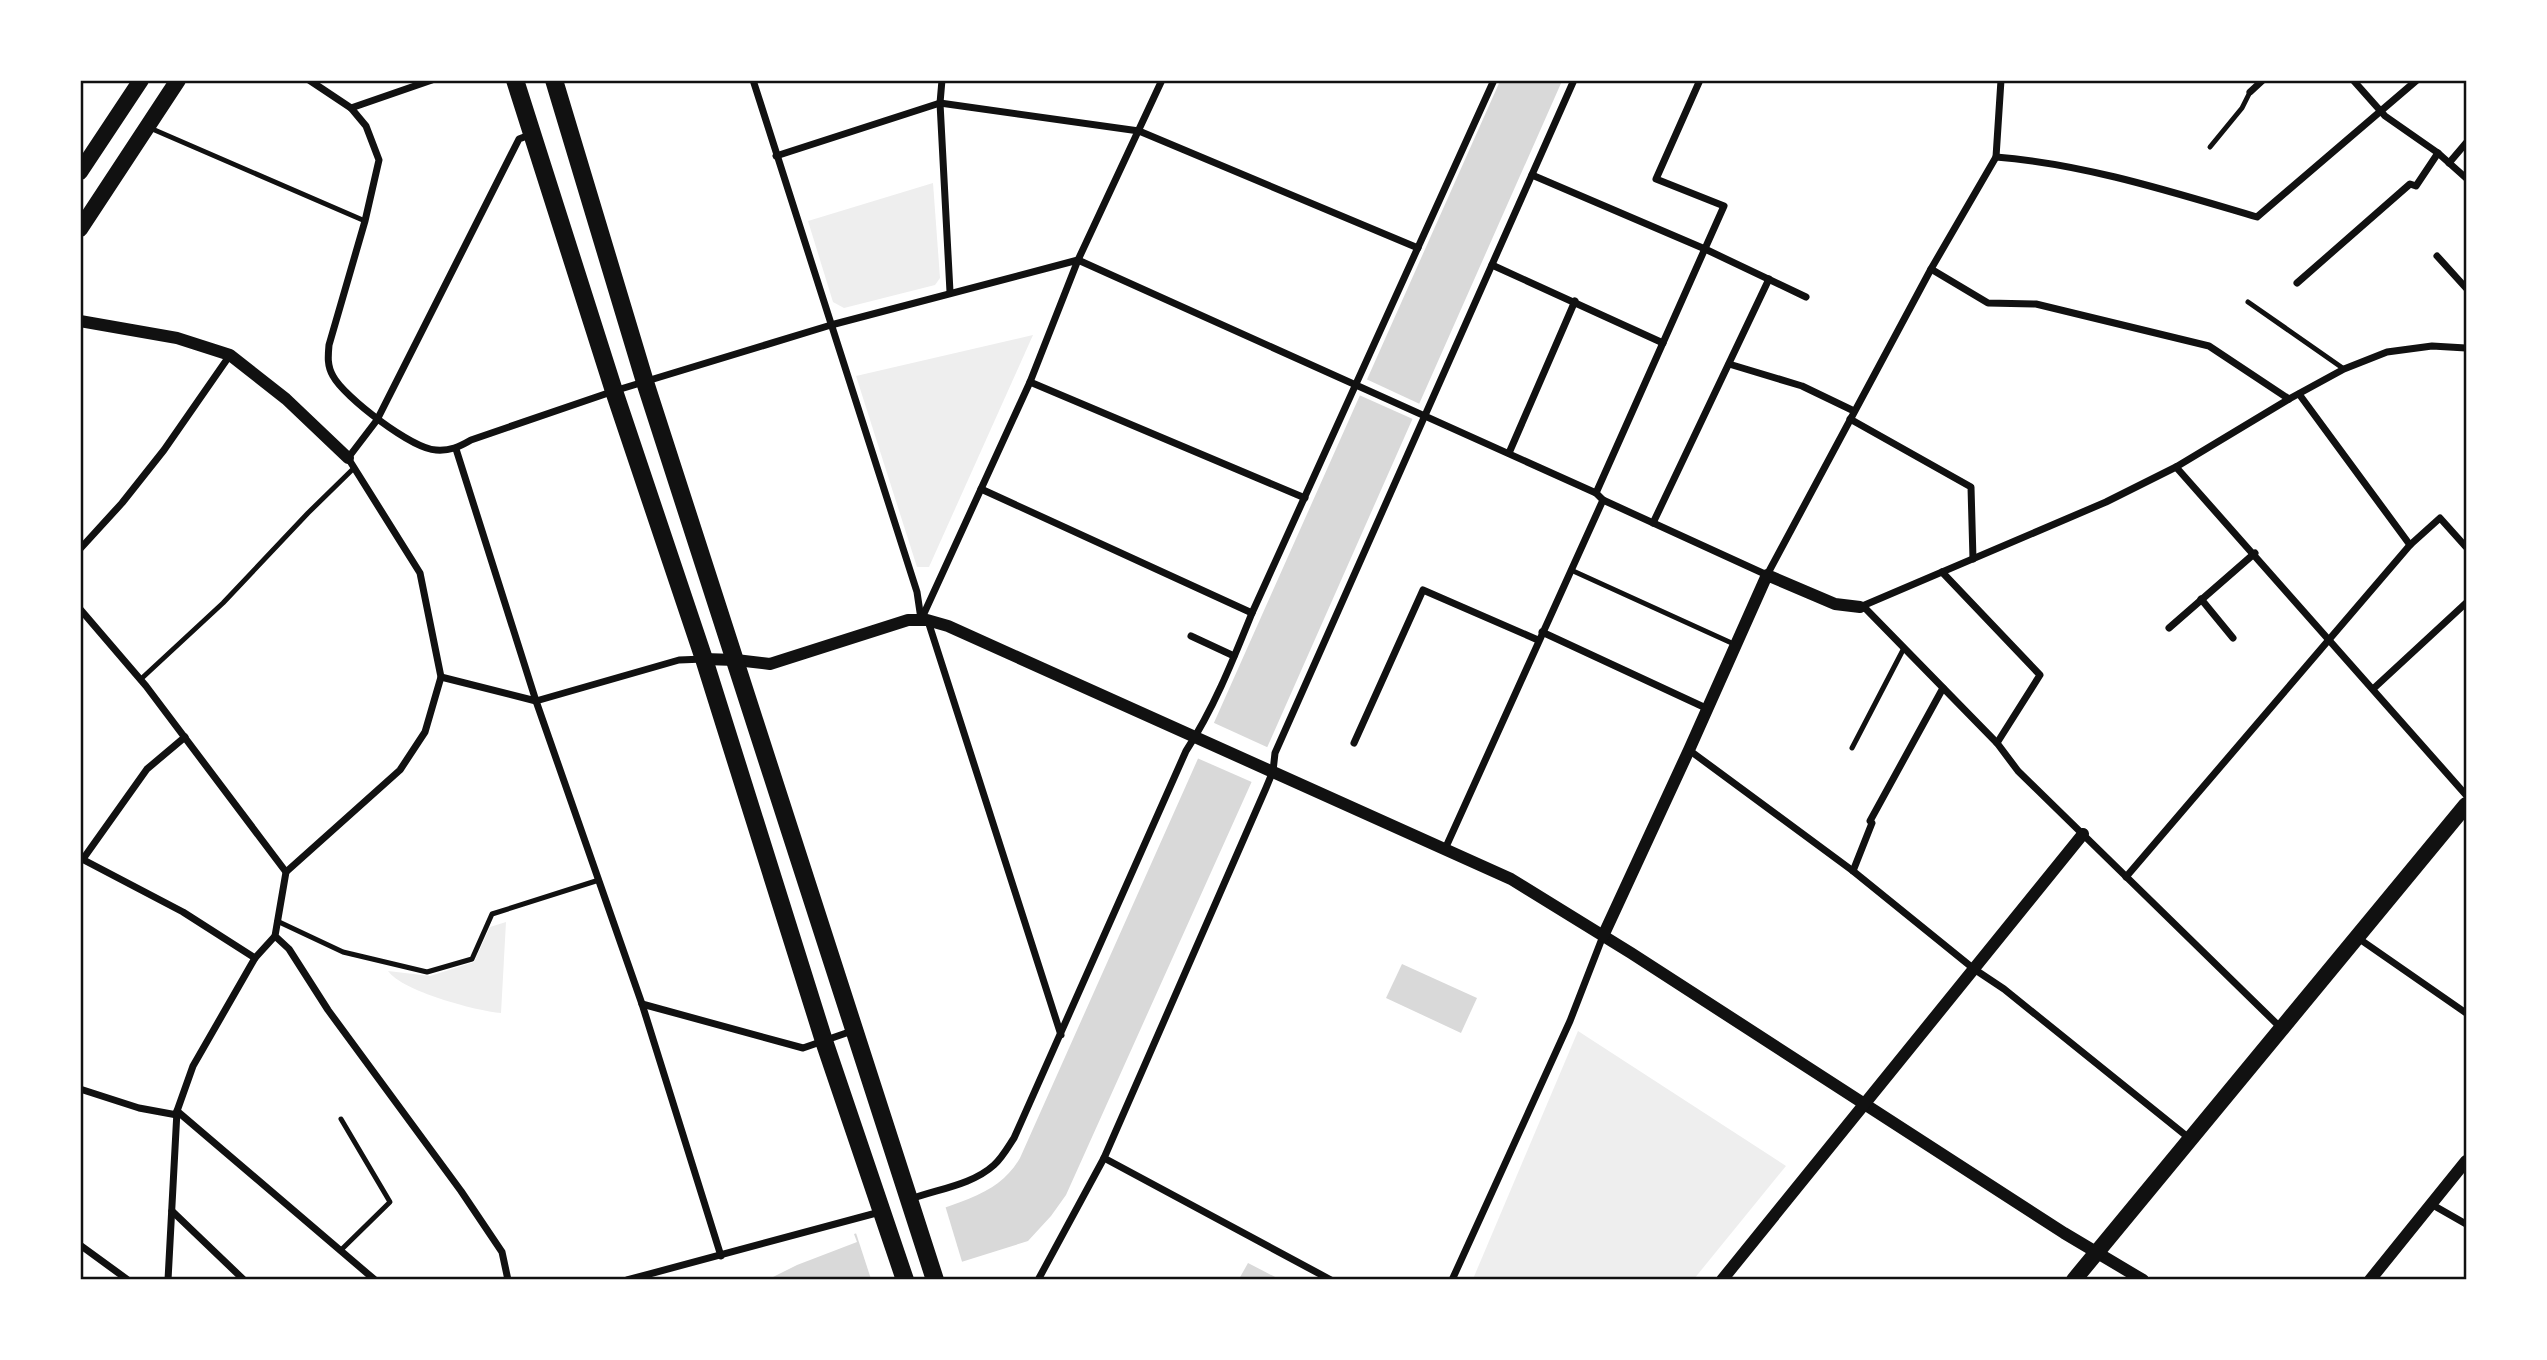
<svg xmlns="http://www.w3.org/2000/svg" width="2547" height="1360" font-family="Figtree,sans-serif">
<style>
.green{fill:#eee}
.water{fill:#d9d9d9}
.pier{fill:#fff}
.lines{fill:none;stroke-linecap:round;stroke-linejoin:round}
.service{stroke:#111;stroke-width:5}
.minor{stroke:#111;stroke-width:7}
.tertiary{stroke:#111;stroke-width:12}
.primary{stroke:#111;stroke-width:16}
.trunk{stroke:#111;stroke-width:18}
.neatline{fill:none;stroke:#111;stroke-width:2.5}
</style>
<rect width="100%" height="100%" fill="#fff"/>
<g class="green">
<polygon points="933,183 940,278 935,285 844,308 833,302 808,221"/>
<polygon points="1033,335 929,567 917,567 856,376"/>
<path d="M 506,922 L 501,1013 C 476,1011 402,991 388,971 L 430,976 L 474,962 L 490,927 Z"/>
<polygon points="1578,1031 1786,1166 1694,1279 1473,1279"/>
</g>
<g class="water">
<path d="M 1500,81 L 1562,81 L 1270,741 L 1066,1195 L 1051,1216 L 1028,1241 L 907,1279 L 767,1280 L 797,1265 L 857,1242 L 854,1234 C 893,1222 968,1206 998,1183 C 1007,1176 1014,1168 1020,1158 Z"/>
<polygon points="1402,964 1477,998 1461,1033 1386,998"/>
<polygon points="1248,1263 1279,1279 1239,1279"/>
</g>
<g class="pier">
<polygon points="1366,379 1422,405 1415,420 1359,395"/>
<polygon points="1212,722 1269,748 1254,783 1197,758"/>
<polygon points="944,1202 963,1265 918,1279 871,1279 855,1230"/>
</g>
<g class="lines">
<g class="service">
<polyline points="150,128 365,221"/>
<polyline points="2210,147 2242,108 2250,92"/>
<polyline points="2248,302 2344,369"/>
<polyline points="1571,570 1736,645"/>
<polyline points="141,679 223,603 308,513 354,468"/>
<polyline points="1852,748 1904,648"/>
<polyline points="277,921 343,952 427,972 472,959 492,914 599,880"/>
<polyline points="341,1119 390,1202 341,1250"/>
</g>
<g class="minor">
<path d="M 309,80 L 351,108 L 366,126 L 379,160 L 365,221 L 329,345 C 328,356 327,366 333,376 C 344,397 412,449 436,450 C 450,451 459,447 471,440 L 614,391 L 831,325 L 1078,260 L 1596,493 L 1603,500 L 1767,575 L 1931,269 L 1996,157 L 2001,80"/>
<polyline points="753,80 917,592 921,619"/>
<polyline points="942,80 940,103 950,292"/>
<polyline points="2353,80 2385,116 2438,153 2466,178"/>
<polyline points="2250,92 2263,80"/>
<polyline points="351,108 432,80"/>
<polyline points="776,156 940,103 1139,131 1418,248"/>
<path d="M 1996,157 C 2085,164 2172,192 2257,217 L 2417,80"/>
<polyline points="2449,163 2466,143"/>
<polyline points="1532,175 1705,249 1806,297"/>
<polyline points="2437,256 2466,288"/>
<polyline points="1492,265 1663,343"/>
<polyline points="1931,269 1988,303 2036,304 2209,346 2289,399"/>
<polyline points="2297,283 2410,184 2416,186 2438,153"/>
<polyline points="1729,364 1802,386 1854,411"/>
<polyline points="1030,382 1305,498"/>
<polyline points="2299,394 2410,545"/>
<polyline points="1850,419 1971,487 1973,559"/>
<polyline points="456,449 536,701 642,1004 721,1256"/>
<polyline points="1509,453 1575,301"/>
<polyline points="2176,467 2466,795"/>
<polyline points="981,489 1252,613"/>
<polyline points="1596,493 1724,206 1656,179 1700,80"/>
<polyline points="1653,523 1769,279"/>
<polyline points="80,549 122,503 164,450 230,355"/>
<polyline points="1942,572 2040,675 1997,743"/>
<polyline points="2201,599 2233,638"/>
<polyline points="1860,607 2106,502 2176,467 2289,399 2344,369 2387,352 2432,346 2466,348"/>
<polyline points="1860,607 1866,609 1997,743 2018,771 2281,1028"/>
<polyline points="80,609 146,686 286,872"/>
<polyline points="921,620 1030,382 1078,260 1162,80"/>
<polyline points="928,621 1061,1035"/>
<polyline points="2169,628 2255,553"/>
<polyline points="1542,632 1708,709"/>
<polyline points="1191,636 1234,656"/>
<polyline points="441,677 536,701 679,660 704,659"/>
<polyline points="2373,689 2466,603"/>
<polyline points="1354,743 1423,590 1538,640"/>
<polyline points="1689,750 1853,871 1974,969 2004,989 2189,1138"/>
<polyline points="1445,849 1603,500"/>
<polyline points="80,858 183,912 255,958"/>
<polyline points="83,859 147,769 185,737"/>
<polyline points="1853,871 1872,823 1870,821 1943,688"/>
<polyline points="2126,877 2410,545 2440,518 2466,547"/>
<polyline points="2358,938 2466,1013"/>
<polyline points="642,1004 803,1048 855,1030"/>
<polyline points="80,1089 139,1108 177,1115"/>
<polyline points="177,1111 375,1280"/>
<polyline points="1104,1158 1331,1280"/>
<path d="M 911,1199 C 938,1189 972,1185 994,1165 C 1002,1158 1008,1147 1014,1138 L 1186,751 C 1214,708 1233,660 1252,613 L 1494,80"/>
<polyline points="2431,1204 2466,1224"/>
<polyline points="172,1211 244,1280"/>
<polyline points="80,1245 128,1280"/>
<polyline points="168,1280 177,1111 193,1066 255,958 275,936"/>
<polyline points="508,1280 502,1252 461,1191 328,1010 289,949 275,936 286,872 400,770 425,732 441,677 420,573 348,458 377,420 519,139 532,134"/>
<polyline points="627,1280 880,1212"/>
<polyline points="1038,1280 1104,1158 1266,788 1273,771 1275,753 1574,80"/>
<polyline points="1452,1280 1570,1021 1603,936"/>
</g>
<g class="tertiary">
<polyline points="80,321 177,338 230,355 286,399 348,458"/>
<polyline points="704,659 736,660 770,664 908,620 927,620 948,626 1511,879 1631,953 2064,1233 2143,1280"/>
<polyline points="1603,936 1689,750 1767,575 1835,604 1860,607"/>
<polyline points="1722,1280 2083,834"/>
<polyline points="2370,1280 2466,1161"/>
</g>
<g class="primary">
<polyline points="80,172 141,80"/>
<polyline points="80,229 178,80"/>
<polyline points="2074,1280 2466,805"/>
</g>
<g class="trunk">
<polyline points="515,80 614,391 704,659 824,1041 905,1280"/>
<polyline points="554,80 645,382 935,1280"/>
</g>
</g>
<rect width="2547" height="1360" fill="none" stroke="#ffffff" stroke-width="164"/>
<rect x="82" y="82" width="2383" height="1196" class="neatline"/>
</svg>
